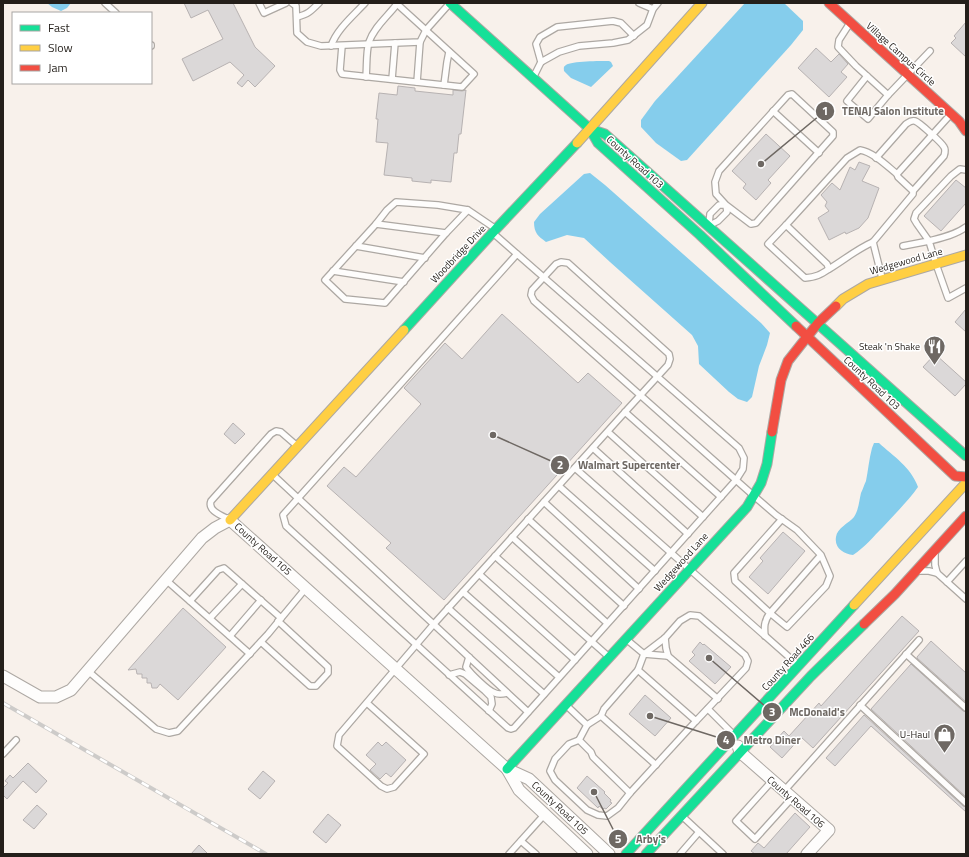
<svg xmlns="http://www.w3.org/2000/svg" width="969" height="857" font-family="'Titillium Web',sans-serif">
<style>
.water{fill:#85cdec}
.building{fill:#dbd8d8;stroke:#b7b2b2}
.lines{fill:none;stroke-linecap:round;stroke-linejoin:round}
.lane-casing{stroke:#ada8a3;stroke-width:8}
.street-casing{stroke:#ada8a3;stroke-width:13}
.fast-casing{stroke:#ada8a3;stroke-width:11}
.slow-casing{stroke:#ada8a3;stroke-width:11}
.jam-casing{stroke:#ada8a3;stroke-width:11}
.lane{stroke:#fefdfc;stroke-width:5.5}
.street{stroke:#fefdfc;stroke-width:11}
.fast{stroke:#16e098;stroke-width:9}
.slow{stroke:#ffcf43;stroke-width:9}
.jam{stroke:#f24e42;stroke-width:9}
.rail-casing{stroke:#cdcbc9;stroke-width:4}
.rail{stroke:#fff;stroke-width:2.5;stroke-dasharray:8;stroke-linecap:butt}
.labels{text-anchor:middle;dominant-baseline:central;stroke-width:3;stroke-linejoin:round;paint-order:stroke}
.street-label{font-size:10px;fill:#241f1a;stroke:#fff}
.poi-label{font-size:10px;fill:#241f1a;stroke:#fff;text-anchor:end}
.leader{fill:none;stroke:#6e6863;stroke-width:1.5}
.callout-dot{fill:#6e6863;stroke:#fff;stroke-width:1.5}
.mark-label{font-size:12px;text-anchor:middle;font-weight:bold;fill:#fff}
.callout-label{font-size:11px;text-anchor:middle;font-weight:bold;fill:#6e6863;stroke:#fff;stroke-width:3;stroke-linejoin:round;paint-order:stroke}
</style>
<rect width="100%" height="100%" fill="#f8f1eb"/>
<g class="water">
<polygon points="47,3 71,3 67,8 61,11 52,7"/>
<polygon points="745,3 784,3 803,21 803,30 791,45 687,160 681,161 656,143 641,127 641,120 655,101"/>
<path d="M 609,61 L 611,62 L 613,66 L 591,87 L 571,78 L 564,71 C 564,68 563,67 566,65 C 571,61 601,61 609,61 Z"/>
<path d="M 590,173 L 605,185 L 761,323 L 770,333 L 767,345 L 759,366 L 752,397 L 747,402 L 738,399 L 729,392 L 699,364 L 698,346 L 692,335 L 610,262 L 584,238 L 567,235 L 546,242 C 538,236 534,233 534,222 L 540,214 L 584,174 Z"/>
<path d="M 874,443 L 879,443 C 893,456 911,467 918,487 C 908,501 895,514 883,527 C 873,537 864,548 853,555 C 844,554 834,548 836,537 C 837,528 849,523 854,517 C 859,509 859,501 861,493 C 863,489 864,485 866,481 C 868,471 869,459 872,448 Z"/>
</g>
<g class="building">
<polygon points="184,3 233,3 255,47 275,66 255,87 248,80 242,87 237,83 244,75 230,62 193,81 182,59 223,39 208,10 191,18"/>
<polygon points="966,22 966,57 951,43 956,38 954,36"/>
<polygon points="816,48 831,62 839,54 848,64 841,72 847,77 829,97 798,68"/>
<polygon points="398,86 415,88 415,91 453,95 453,90 462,91 466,90 461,134 459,134 457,153 454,153 451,182 431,180 431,183 412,181 412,178 384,175 388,143 376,142 378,119 376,119 379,93 397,95"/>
<polygon points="766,134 790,156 768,180 771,183 756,200 743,188 746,184 732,171"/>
<polygon points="859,162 870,166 862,181 879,188 868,218 859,228 846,234 845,232 829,240 818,218 829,211 825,206 827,202 821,195 832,183 840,190 850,167 855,170"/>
<polygon points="956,180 966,188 966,203 941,231 924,216"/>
<polygon points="966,309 966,332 955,322"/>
<polygon points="502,314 578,383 588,373 622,403 444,600 386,548 391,543 327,486 344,467 356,477 421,404 404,388 445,343 462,359"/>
<polygon points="935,354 966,382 966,384 955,396 923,367"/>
<polygon points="233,423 245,434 235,444 224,434"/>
<polygon points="783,532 805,551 768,594 749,577 763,561 760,558"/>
<polygon points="183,608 226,647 178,700 160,684 157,688 152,688 151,683 147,683 147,678 142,678 142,674 137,674 136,669 128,670"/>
<polygon points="902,616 919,631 813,748 801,737 782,758 770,747 784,731 789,736 819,703 821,706"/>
<polygon points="931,641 966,673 966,702 917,658 917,657"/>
<polygon points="700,642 703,645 704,644 731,667 715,684 689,661 695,655 692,652"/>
<polygon points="911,664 963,711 966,712 966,797 871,709"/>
<polygon points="645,695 671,718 655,736 629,714"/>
<polygon points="864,715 963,806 966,807 966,812 871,726 835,766 826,758"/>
<polygon points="378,742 382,746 386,742 406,760 391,777 386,773 380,779 370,770 376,764 366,755"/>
<polygon points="28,763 47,781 36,793 23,781 7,799 3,795 3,788 8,783 5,781 10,775 13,778"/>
<polygon points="263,771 275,781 260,799 248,789"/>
<polygon points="587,776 605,792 604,793 611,800 610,802 612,803 606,809 604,808 603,809 599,806 598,808 577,788"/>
<polygon points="37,805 47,814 34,829 23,820"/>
<polygon points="795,813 810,827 786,854 755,854 751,851 758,843 764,848"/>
<polygon points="328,814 341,825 326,843 313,832"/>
<polygon points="199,845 208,854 191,854"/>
</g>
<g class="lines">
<defs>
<g id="lane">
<polyline points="105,3 116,13"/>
<polyline points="259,3 264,13 286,3"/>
<polyline points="292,3 296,6 297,33 307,42 321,46 420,42 426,30 450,3"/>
<polyline points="639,3 653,9"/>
<path d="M 297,17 C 308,14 310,12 319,3"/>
<polyline points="850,23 839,40 838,47 856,66 888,95 930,51"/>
<polyline points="151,45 151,46"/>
<path d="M 331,46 C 337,29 353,16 365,3"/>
<polyline points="342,46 340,70 342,74 462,87 474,74 396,3"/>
<polyline points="541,62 536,44 540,37 557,27 613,21 621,23 634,36"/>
<polyline points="534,76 541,62 559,52 579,46 613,43 628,40 647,25 653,9 658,3"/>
<polyline points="867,76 847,101 868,119 888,95"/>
<path d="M 366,77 C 367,66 366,52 369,42 C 374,27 388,16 397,4"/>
<polyline points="392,79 395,43"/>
<polyline points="417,82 420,42"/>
<polyline points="444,85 447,62 449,52"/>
<polyline points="773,111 819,153"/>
<path d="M 876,158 L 906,124 C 909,122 911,120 915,121 C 919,122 942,143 944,147 C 946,150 945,153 944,156 L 913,191"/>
<polyline points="468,210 446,233 376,224 387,210 396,202 438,205 468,210 496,229"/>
<polyline points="376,224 325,280 345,299 385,303 446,233"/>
<polyline points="709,224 710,214 719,205 726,205 751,224 756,223 833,136 833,132 792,94 788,95 719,171 715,182 716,194 726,205 727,212 718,221 710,225"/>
<path d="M 786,225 L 768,244 L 805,278 C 816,277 820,275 829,269"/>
<path d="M 966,227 C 955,235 941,238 929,241 L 936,264 L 948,298 L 966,288"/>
<polyline points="493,233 517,254"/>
<path d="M 873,242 C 857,249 844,260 829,269 L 827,264 L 786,225 L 847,158 L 860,150 C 873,152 887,166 897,174"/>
<polyline points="356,246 425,258"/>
<polyline points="903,246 929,241 917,224 914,219 916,213 951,176 960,169 966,170"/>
<polygon points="517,254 739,448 744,458 743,469 736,480 514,728 511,729 508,728 286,526 283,515"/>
<polyline points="333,271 404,282"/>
<polyline points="882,278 873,242 913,194 913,191 898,177 897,174 951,114"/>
<polyline points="625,412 721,497"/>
<polyline points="608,432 703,517"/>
<polyline points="593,448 688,534"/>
<polyline points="575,468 798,665"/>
<polyline points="272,474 528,712"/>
<polyline points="559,486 655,571"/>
<polyline points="544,502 639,589"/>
<polyline points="528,519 624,606"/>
<path d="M 230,520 C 223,516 207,511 211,501 L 271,434 L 276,431 L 281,432 L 296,445"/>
<polyline points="512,537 607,623"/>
<polyline points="935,554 935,565 937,573 966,599"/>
<polyline points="495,556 609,657"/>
<polyline points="920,571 929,571 937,573"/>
<polyline points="479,574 575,660"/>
<polyline points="166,580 250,654"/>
<polyline points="947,582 966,561"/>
<polyline points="463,592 559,677"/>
<polyline points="190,601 218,570 224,568 281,618"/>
<polyline points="448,608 544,694"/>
<polyline points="210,618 242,584"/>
<polyline points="230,636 261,600"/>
<path d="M 765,636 C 764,627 764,621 770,613 L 735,581 L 734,573 L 782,519"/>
<polyline points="665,638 666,648 668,656"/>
<polyline points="626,639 644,654 638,670 696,721 746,668 748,661 745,655 699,616 690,615 680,621 665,638 644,654"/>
<polyline points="261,642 310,686 316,686 328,673 328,667 278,621"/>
<polyline points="644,654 668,656 718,699"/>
<polyline points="906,654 966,708"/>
<path d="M 469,657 L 466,667 C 470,673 488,691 495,693 C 499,695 503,694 507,693"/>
<polyline points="638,670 604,709 601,716 587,725 579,740 591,752 593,757 630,793 696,721"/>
<polyline points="88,671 156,729 169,733 178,731 268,634 306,588"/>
<polyline points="449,675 460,672 465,674 485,691 491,697 492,704 489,711"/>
<polyline points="367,703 424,754 394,787 387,789 381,786 337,746 339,735 433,625 625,412 668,365 670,359 669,354 568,263 561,262 556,264 532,290 531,295 534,301 754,496 776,515 797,530 821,555 830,576 826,586 787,627 770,613 821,555"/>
<polyline points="860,705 966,803"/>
<polyline points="567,706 587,725"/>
<polyline points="708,709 733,734"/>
<polyline points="601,716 656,765"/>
<polyline points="579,740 569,744 555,759 550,771 555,780 587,810 598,815 607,816 618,808 630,793"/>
<polyline points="3,754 16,740"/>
<polyline points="772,781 736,821 755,839 792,798"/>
<polyline points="784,791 919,640"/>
<polyline points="682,816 723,854"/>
<polyline points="521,841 536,854"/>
<polyline points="509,854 545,814"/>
<polyline points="680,854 699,832"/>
</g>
<g id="street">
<polyline points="3,676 40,697 56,697 71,690 202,538 215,528 230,520 507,769 529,779 608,853 609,854"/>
<polyline points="738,746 740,752 829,830 807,854"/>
<polyline points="507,769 519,790 587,854"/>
</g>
<g id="fast">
<polyline points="450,3 590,129 598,143 700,235 796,326"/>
<polyline points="590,129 605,134 966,456"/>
<polyline points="404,330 496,229 577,143"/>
<polyline points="507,769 747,507 761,483 767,464 772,432"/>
<polyline points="626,854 854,605"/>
<polyline points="646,854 811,676 864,624"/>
</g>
<g id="slow">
<polyline points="577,143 702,3"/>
<polyline points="836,306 843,299 868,284 966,255"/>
<polyline points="230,520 404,330"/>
<polyline points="854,605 966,483"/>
</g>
<g id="jam">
<polyline points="829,3 959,121 966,131"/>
<polyline points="796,326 955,476 966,477"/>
<polyline points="772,432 781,380 788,361 818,323 836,306"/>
<polyline points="864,624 895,594 966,516"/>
</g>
</defs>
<use href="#lane" class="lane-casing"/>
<use href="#street" class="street-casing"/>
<use href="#fast" class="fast-casing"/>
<use href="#slow" class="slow-casing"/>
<use href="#jam" class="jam-casing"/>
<use href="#lane" class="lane"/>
<use href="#street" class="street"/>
<use href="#fast" class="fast"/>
<use href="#slow" class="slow"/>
<use href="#jam" class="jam"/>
<defs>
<polyline id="rail" points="3,703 266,854"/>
</defs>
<use href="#rail" class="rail-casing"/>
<use href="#rail" class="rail"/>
</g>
<defs>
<symbol id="restaurant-pin" viewBox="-11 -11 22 30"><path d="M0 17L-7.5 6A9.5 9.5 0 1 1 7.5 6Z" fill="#6e6863" stroke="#fff"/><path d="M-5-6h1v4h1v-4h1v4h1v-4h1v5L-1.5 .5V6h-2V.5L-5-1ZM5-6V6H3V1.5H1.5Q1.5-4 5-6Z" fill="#fff"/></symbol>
<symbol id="shop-pin" viewBox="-11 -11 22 30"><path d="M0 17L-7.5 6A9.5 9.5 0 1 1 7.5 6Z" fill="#6e6863" stroke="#fff"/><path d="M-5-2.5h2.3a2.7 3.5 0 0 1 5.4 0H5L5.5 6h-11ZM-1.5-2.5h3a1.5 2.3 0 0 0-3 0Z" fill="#fff"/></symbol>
</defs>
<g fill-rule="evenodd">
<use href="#restaurant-pin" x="922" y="334" width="25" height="34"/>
<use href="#shop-pin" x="932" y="722" width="25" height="34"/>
</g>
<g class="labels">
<g class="street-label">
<text transform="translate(901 54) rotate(42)">Village Campus Circle</text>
<text transform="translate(635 162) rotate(42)">County Road 103</text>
<text transform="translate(458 254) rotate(-47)">Woodbridge Drive</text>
<text transform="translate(906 261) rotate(-16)">Wedgewood Lane</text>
<text transform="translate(872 383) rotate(43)">County Road 103</text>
<text transform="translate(263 549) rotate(42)">County Road 105</text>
<text transform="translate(681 562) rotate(-48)">Wedgewood Lane</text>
<text transform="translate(788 662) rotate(-48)">County Road 466</text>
<text transform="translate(796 802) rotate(41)">County Road 106</text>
<text transform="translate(560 808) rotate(43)">County Road 105</text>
</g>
<g class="poi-label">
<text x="920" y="346">Steak 'n Shake</text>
<text x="930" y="734">U-Haul</text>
</g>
</g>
<path class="leader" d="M761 164L825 111M493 435L560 465M709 658L772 712M650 716L726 740M594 792L618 839"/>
<g class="callout-dot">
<circle cx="761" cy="164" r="4"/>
<circle cx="493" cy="435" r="4"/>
<circle cx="709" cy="658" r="4"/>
<circle cx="650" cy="716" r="4"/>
<circle cx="594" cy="792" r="4"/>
<circle cx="825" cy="111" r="10"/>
<circle cx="560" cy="465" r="10"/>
<circle cx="772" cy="712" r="10"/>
<circle cx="726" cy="740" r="10"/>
<circle cx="618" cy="839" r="10"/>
</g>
<g class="mark-label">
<text x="825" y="115">1</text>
<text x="560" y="469">2</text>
<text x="772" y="716">3</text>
<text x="726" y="744">4</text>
<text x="618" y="843">5</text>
</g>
<g class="callout-label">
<text x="893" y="115">TENAJ Salon Institute</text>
<text x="629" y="469">Walmart Supercenter</text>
<text x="817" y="716">McDonald's</text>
<text x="772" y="744">Metro Diner</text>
<text x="651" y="843">Arby's</text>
</g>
<rect width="969" height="857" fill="none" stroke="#241f1a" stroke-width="8"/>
<rect x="12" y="12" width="140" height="72" fill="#ffffff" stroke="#a7a5a3"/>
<rect x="20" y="25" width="20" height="6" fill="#16e098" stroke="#a7a5a3"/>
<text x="48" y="32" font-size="12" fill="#241f1a">Fast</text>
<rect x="20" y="45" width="20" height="6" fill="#ffcf43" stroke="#a7a5a3"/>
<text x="48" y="52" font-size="12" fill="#241f1a">Slow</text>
<rect x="20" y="65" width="20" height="6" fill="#f24e42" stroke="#a7a5a3"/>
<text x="48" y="72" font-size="12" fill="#241f1a">Jam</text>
</svg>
